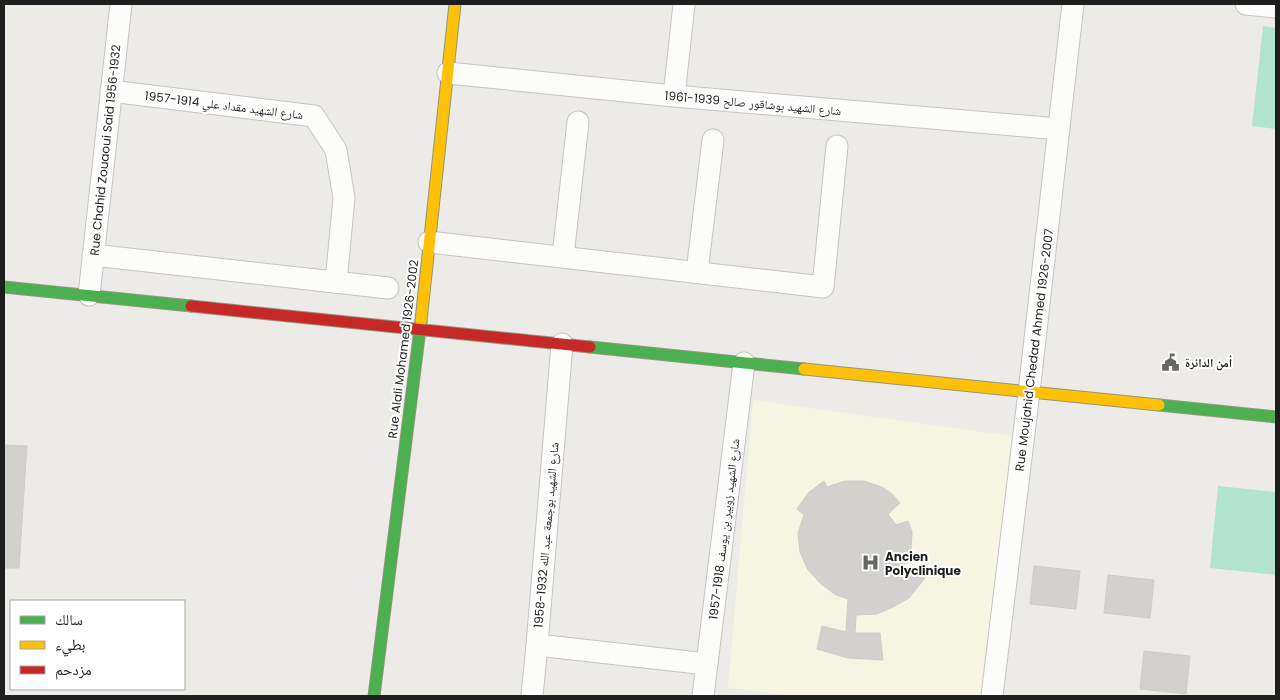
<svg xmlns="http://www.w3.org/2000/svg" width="1280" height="700" font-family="Poppins,'Noto Naskh Arabic',sans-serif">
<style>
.education{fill:#f5f5e2}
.pitch{fill:#b2e3d0}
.building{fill:#d3d1cd;stroke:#cfccc8}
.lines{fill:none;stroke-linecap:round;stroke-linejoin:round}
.street-casing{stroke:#c5c4c3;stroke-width:23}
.fast-casing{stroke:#93967e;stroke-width:13}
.slow-casing{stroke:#93967e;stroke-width:13}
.jam-casing{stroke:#93967e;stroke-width:13}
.street{stroke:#fcfcfb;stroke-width:21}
.fast{stroke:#4caf50;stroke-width:11}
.slow{stroke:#ffc107;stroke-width:11}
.jam{stroke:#c62828;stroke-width:11}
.labels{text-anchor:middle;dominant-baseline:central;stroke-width:4;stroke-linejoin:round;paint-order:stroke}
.street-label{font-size:12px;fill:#1e1e1e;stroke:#fff}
.poi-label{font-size:12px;font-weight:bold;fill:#1e1e1e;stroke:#fff;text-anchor:start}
</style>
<rect width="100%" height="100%" fill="#ecebe7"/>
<polygon class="education" points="753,400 1018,437 986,696 801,696 728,688"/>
<g class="pitch">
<polygon points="1263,26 1276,28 1276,129 1252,126"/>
<polygon points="1218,486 1276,492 1276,575 1210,568"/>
</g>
<g class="building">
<polygon points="4,445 27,446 19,568 4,568"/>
<polygon points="824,481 827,487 845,481 864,481 882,487 892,494 900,503 888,514 896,525 908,521 912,532 911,551 903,568 925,578 909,598 893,607 877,614 856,615 855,633 880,633 883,660 848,658 817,649 822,626 846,632 848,599 836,595 821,584 808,570 800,552 798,533 804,515 797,509 808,493"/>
<polygon points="1034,566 1080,571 1076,609 1030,604"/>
<polygon points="1108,575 1154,580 1150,618 1104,613"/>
<polygon points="1144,651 1190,656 1186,694 1140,689"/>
</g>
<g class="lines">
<defs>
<g id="street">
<polyline points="1246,4 1276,7"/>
<polyline points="448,73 674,96 1059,129"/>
<polyline points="111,91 314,116 336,150 344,198 336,282"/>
<polyline points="674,96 684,4"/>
<polyline points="429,242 823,287 837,146"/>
<polyline points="93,255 388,288"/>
<polyline points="563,256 578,122"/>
<polyline points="697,272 713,140"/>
<polyline points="89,295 121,4"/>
<polyline points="562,344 537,645 707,664"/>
<polyline points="532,696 537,645"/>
<polyline points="703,696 744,363"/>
<polyline points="992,696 1029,392 1073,4"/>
</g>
<g id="fast">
<polyline points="4,287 191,306"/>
<polyline points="590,347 804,369"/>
<polyline points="1159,405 1276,417"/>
<polyline points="374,696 421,321"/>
</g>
<g id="slow">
<polyline points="421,321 455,4"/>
<polyline points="804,369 1159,405"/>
</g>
<polyline id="jam" points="191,306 590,347"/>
</defs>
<use href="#street" class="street-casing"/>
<use href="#fast" class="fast-casing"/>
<use href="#slow" class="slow-casing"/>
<use href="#jam" class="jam-casing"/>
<use href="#street" class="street"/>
<use href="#fast" class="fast"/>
<use href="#slow" class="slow"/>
<use href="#jam" class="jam"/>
</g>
<defs>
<symbol id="civic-bare" viewBox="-9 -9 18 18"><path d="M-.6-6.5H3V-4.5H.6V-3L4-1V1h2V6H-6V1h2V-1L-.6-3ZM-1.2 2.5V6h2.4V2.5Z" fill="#666664" stroke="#fff" stroke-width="2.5" paint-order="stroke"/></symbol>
<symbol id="hospital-bare" viewBox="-9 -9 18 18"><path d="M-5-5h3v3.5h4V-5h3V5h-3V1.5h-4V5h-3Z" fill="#666664" stroke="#fff" stroke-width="2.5" paint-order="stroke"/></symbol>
</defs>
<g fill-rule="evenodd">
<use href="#civic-bare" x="1158" y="350" width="25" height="25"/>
<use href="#hospital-bare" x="858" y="550" width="25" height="25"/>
</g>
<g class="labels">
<g class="street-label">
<text transform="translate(753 103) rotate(5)">شارع الشهيد بوشاقور صالح 1939-1961</text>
<text transform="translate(224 105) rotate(7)">شارع الشهيد مقداد علي 1914-1957</text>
<text transform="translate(105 150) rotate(-84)">Rue Chahid Zouaoui Said 1956-1932</text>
<text transform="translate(403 349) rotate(-83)">Rue Alali Mohamed 1926-2002</text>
<text transform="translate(1034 350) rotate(-83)">Rue Moujahid Chedad Ahmed 1926-2007</text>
<text transform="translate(724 529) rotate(-83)">شارع الشهيد زوبير بن يوسف 1918-1957</text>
<text transform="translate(546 535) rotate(-85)">شارع الشهيد بوجمعة عبد الله 1932-1958</text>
</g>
<g class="poi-label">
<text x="1185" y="362">أمن الدائرة</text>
<text x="885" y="556">Ancien<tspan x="885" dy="14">Polyclinique</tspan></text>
</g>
</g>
<rect width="1280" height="700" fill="none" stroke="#1e1e1e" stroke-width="10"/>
<rect x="10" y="600" width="175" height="90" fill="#ffffff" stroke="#a5a5a5"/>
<rect x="20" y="616" width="25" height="8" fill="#4caf50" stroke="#a5a5a5"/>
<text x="55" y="625" font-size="15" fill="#1e1e1e">سالك</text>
<rect x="20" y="641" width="25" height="8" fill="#ffc107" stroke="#a5a5a5"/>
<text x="55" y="650" font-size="15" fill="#1e1e1e">بطيء</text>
<rect x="20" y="666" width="25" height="8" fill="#c62828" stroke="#a5a5a5"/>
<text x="55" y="675" font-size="15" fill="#1e1e1e">مزدحم</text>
</svg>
